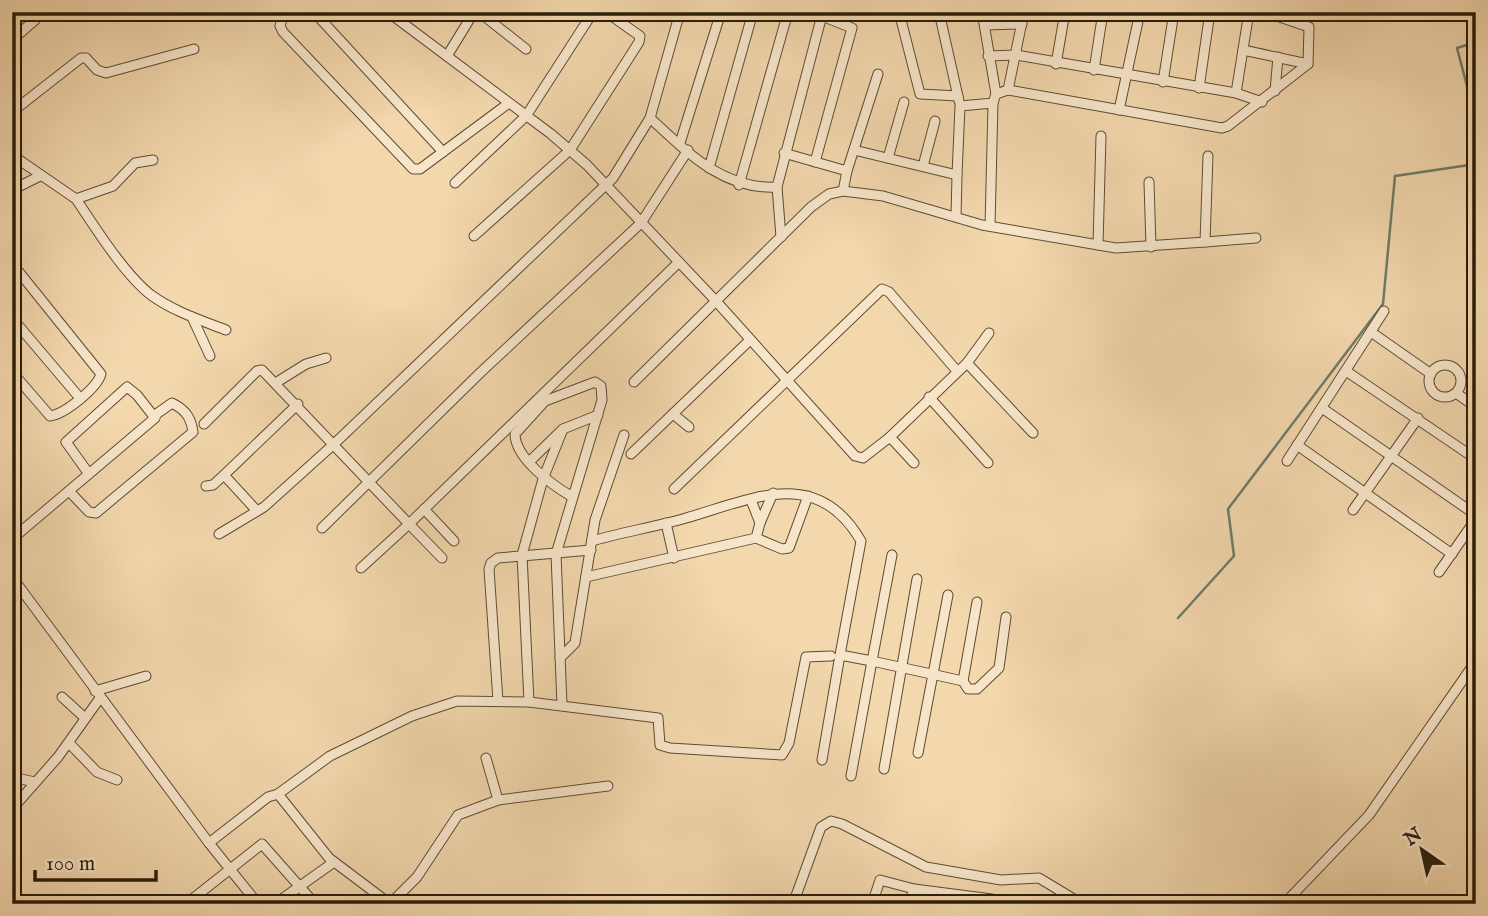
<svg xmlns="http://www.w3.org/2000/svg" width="1488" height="916" font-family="'IM FELL English',serif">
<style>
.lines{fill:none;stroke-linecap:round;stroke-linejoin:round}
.stream{stroke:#6e7b69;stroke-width:2.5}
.minor-casing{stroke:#5d4c33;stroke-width:11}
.minor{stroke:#f7e5ca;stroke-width:9}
</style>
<rect width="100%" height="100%" fill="#f3d7ad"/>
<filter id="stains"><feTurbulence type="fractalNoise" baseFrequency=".00286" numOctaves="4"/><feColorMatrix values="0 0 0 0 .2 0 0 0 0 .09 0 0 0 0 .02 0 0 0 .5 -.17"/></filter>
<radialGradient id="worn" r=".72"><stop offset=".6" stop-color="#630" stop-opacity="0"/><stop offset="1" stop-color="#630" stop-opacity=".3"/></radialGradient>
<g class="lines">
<g class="stream">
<polyline points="1476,42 1457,48 1476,120"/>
<polyline points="1178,618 1234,556 1228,509 1383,304 1395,176 1476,164"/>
</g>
<defs>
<g id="minor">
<polyline points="284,12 280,26 283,32 413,169 420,169 509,103"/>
<polyline points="314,12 443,152"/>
<polyline points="388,12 551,134 587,165 715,300 855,456 863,458 890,437 914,463"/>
<polyline points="479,12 526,49"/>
<polyline points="812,12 852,28 815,162"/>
<polyline points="899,12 920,94 958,96"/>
<polyline points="939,12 959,101"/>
<polyline points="982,12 996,94"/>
<polyline points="985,25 1022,24"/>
<polyline points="12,40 36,19"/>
<polyline points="1243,50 1308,64"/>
<polyline points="447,56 474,12"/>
<polyline points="988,56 1016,55 1236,93 1262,102"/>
<polyline points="1056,64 1065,12"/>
<polyline points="1094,70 1103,12"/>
<polyline points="1163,82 1174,12"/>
<polyline points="1199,88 1210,12"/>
<polyline points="1008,90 1222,128 1228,126 1308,64 1309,27 1265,12"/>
<polyline points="1275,91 1278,57"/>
<polyline points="1236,93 1249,12"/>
<polyline points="993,103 996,94 1008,90 1024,12"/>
<polyline points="1119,110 1140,12"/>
<polyline points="12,112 81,58 86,58 97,70 106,73 194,49"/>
<path d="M 650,118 C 687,152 723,190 777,187"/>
<polyline points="680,143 721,12"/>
<polyline points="854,150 957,175 956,217"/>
<polyline points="784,153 847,171 843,191"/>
<polyline points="12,155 76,199 113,186 135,163 153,160"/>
<polyline points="888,158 904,102"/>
<polyline points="923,166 935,121"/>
<polyline points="709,168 753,12"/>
<polyline points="847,171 878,74"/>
<polyline points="957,175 960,106 993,103 990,226"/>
<polyline points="1149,182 1151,247"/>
<polyline points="455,183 526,116 593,12"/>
<polyline points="739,185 788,12"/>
<polyline points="12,190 40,176"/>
<path d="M 76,199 C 95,227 124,274 151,295 C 173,311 200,320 226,330"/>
<polyline points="474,236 570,150 639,42 640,36 606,12"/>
<polyline points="781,237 777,187 822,15"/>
<polyline points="1205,242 1256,238"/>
<polyline points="1098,245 1101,136"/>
<path d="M 12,270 L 19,272 L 101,374 C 97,388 65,414 50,416 L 12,372"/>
<polyline points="192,317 210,356"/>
<polyline points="12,318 79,397"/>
<polyline points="1371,332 1431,374"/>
<polyline points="967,363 1033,433"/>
<circle cx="1445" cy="381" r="16"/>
<polyline points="1346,371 1476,459"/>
<polyline points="277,382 306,364 326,358"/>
<polyline points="634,382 811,207 829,194 843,191 883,196 982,225 1116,248 1205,242 1208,156"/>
<polyline points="1456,393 1476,407"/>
<polyline points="929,397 988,463"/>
<polyline points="1322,408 1476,515"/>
<polyline points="673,414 689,427"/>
<polyline points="204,424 257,371 262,370 409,524 679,262"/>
<polyline points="890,437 967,363 989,333"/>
<polyline points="1297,445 1452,554"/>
<polyline points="631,454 750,340"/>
<polyline points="530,461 563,429 598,415"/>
<polyline points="1287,461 1384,311"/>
<polyline points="224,475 257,511"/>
<polyline points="206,486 213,485 224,475 298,404"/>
<polyline points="674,489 882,289 889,292 957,371"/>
<path d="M 69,491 L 89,512 L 96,513 L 193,432 C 191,418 186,410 172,403 L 155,415"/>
<polyline points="424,509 454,541"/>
<polyline points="1353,510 1418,418"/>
<polyline points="666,523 674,558"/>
<polyline points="760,523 773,493"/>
<polyline points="322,528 481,372 641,223 688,150"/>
<polyline points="219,534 264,507 334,444 613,178 650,118 680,12"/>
<polyline points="756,538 782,549 789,548 808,496"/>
<polyline points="12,539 155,418 137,395 127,387 66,442 89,474"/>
<path d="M 592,541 C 623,532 655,527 686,518 C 752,499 817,465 861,541 L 840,655 L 872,661 L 892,555"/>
<polyline points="361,568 409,524 442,558"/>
<polyline points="1439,572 1476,519"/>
<polyline points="12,577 209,843 268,797 278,794 329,858 390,904 417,877 458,815 498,800 608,786"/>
<polyline points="586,577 756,538 760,523 751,500"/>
<polyline points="560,658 575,643 595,520 624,435"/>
<polyline points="963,681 977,602"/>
<polyline points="95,691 146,676"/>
<polyline points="62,697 85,718"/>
<polyline points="498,701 489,569 491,563 498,558 591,550"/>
<polyline points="529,702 522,555 543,479 563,429"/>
<path d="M 562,705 L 556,554 L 602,400 L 601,386 L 595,382 L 545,401 L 515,434 C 515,458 552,485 571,496"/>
<polyline points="69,743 97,772 117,780"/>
<polyline points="918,753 948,595"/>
<polyline points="486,758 498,800"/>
<polyline points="822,760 840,655"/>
<polyline points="884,769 917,579"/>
<polyline points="851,776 872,661 963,681 968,689 977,689 999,668 1006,617"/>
<polyline points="12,777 35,782"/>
<polyline points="278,794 330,756 412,716 457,701 529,702 658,718 660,745 670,748 782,755 789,743 806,657 831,656"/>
<polyline points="12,809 58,757 100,698"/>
<polyline points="209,843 258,904"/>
<polyline points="186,904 262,844 315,904"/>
<polyline points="275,904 334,862"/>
<polyline points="730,904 735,904"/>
<polyline points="793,904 821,827 831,821 842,824 926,867 1001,880 1039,878 1077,901"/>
<polyline points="872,904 880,880 914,889 992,899 993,904"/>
<polyline points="909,904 914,889"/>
<polyline points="1284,904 1369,815 1476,661"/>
</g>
</defs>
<use href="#minor" class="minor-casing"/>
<use href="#minor" class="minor"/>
</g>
<rect width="1488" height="916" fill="none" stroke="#f3d7ad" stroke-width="42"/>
<rect x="14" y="14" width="1460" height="888" fill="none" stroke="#2b1d0a" stroke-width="3.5"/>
<rect x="21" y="21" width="1446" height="874" fill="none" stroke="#2b1d0a" stroke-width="2"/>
<g transform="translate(1422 850) rotate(326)" stroke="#f7e5ca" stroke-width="5" paint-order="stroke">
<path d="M0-5L12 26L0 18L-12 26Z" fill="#2b1d0a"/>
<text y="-10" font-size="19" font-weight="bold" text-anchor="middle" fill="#2b1d0a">N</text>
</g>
<path d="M35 870v10h121v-10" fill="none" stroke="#2b1d0a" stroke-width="3.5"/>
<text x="46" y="870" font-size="21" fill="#2b1d0a" stroke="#f7e5ca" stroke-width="5" paint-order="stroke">100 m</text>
<rect width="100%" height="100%" filter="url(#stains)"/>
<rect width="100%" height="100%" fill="url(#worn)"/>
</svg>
